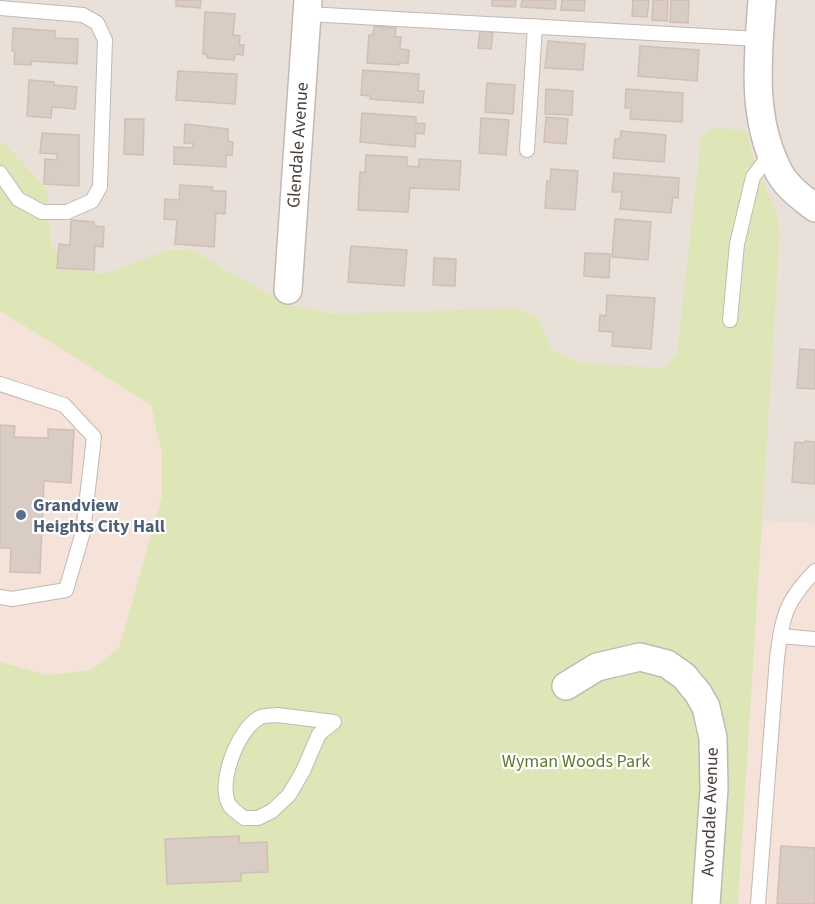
<svg xmlns="http://www.w3.org/2000/svg" width="815" height="904" font-family="'Source Sans 3',sans-serif">
<style>
.residential{fill:#e9e0da}
.commercial{fill:#f5e2d9}
.green{fill:#dee6b8}
.building{fill:#d9ccc5;stroke:#d0bfb5;stroke-width:1.5}
.lines{fill:none;stroke-linecap:round;stroke-linejoin:round}
.service-casing{stroke:#c3b8b2;stroke-width:16}
.minor-casing{stroke:#c3b8b2;stroke-width:30}
.service{stroke:#fff;stroke-width:14}
.minor{stroke:#fff;stroke-width:27}
.service-dot{fill:#5c6f8a;stroke:#fff;stroke-width:2}
.labels{text-anchor:middle;dominant-baseline:central;stroke-width:4.5;stroke-linejoin:round;paint-order:stroke}
.street-label{font-size:18px;fill:#493f3a;stroke:#fff}
.service-label{font-size:18px;font-weight:bold;fill:#4e5e75;stroke:#fff;text-anchor:start}
.park-label{font-size:18px;fill:#5f792f;stroke:#fff}
</style>
<rect width="100%" height="100%" fill="#f5f0ec"/>
<polygon class="residential" points="0,0 815,0 815,524 761,521 780,236 778,215 755,162 747,130 677,352 666,368 579,364 552,349 538,318 335,314 286,304 191,249 167,250 104,274 69,268 51,245 48,190 5,143 0,143"/>
<g class="commercial">
<polygon points="0,311 151,405 162,455 162,497 119,648 91,670 47,675 0,662"/>
<polygon points="761,521 815,524 815,904 738,904"/>
</g>
<polygon class="green" points="713,128 747,130 755,162 778,215 780,236 738,904 0,904 0,662 47,675 91,670 119,648 162,496 162,455 151,405 0,311 0,143 5,143 48,190 51,245 69,268 104,274 167,250 191,249 286,304 335,314 518,308 538,318 552,349 579,363 665,368 677,352 701,137"/>
<g class="building">
<polygon points="176,0 201,0 200,8 176,6"/>
<polygon points="492,0 516,0 515,7 492,6"/>
<polygon points="522,0 556,0 555,9 521,7"/>
<polygon points="562,0 585,0 584,11 561,10"/>
<polygon points="633,0 649,0 647,17 632,16"/>
<polygon points="653,0 668,0 667,21 652,20"/>
<polygon points="671,0 689,0 688,23 670,22"/>
<polygon points="205,12 235,14 233,35 240,36 239,45 244,45 243,55 235,54 234,60 207,58 207,55 203,54"/>
<polygon points="374,26 396,28 395,37 401,37 400,49 409,50 408,63 399,63 399,65 367,63 369,35 373,35"/>
<polygon points="13,28 55,31 55,38 78,39 77,64 31,61 31,65 14,64 15,51 12,51"/>
<polygon points="480,31 493,32 491,49 478,48"/>
<polygon points="548,41 585,44 583,70 545,68"/>
<polygon points="640,46 699,50 697,81 638,76"/>
<polygon points="363,70 419,74 418,91 424,91 423,103 370,99 370,96 361,95"/>
<polygon points="178,71 237,74 235,104 176,100"/>
<polygon points="29,80 54,82 54,85 77,87 75,109 52,107 51,118 27,116"/>
<polygon points="487,83 515,85 513,114 485,112"/>
<polygon points="546,89 573,91 572,115 545,114"/>
<polygon points="626,89 683,93 682,122 630,119 631,108 625,108"/>
<polygon points="362,113 416,117 416,123 425,124 424,134 416,133 415,147 360,142"/>
<polygon points="546,117 568,119 566,144 544,142"/>
<polygon points="481,118 509,120 506,155 479,153"/>
<polygon points="125,119 144,119 143,155 124,154"/>
<polygon points="185,124 228,129 228,141 233,142 232,155 226,155 226,167 174,164 174,147 193,148 193,143 184,143"/>
<polygon points="621,131 666,135 664,162 613,158 615,139 620,139"/>
<polygon points="42,133 79,135 79,186 44,184 45,159 57,160 57,154 40,153"/>
<polygon points="366,155 407,157 407,166 419,167 419,159 461,161 459,190 410,188 408,212 358,210 360,172 365,173"/>
<polygon points="551,169 578,171 575,210 545,208 547,181 550,182"/>
<polygon points="614,173 679,178 678,198 673,197 671,213 620,209 622,192 612,192"/>
<polygon points="180,185 213,187 212,191 226,191 225,214 216,213 214,247 175,244 177,220 164,219 165,199 179,200"/>
<polygon points="615,219 651,222 648,260 612,257"/>
<polygon points="71,220 94,222 94,226 104,227 103,247 95,246 94,270 57,268 59,244 70,245"/>
<polygon points="351,246 407,250 404,286 348,282"/>
<polygon points="585,253 610,254 609,278 584,276"/>
<polygon points="434,258 456,259 455,286 433,285"/>
<polygon points="607,295 655,298 651,349 612,346 613,332 599,331 600,315 606,316"/>
<polygon points="800,349 815,350 815,389 797,388"/>
<polygon points="0,425 15,426 14,437 48,438 48,429 74,430 71,483 44,481 40,573 10,572 11,548 0,548"/>
<polygon points="805,441 815,442 815,484 792,482 795,442 804,443"/>
<polygon points="239,836 240,843 267,842 268,872 241,873 241,881 167,884 165,839"/>
<polygon points="781,846 815,848 815,904 777,904"/>
</g>
<g class="lines">
<defs>
<g id="service">
<polyline points="0,8 83,15 97,23 105,40 100,187 92,201 67,212 42,212 18,199 0,173"/>
<polyline points="307,14 759,39"/>
<polyline points="527,150 535,26"/>
<polyline points="730,320 737,244 753,177 771,153"/>
<polyline points="0,384 64,405 94,437 83,532 66,590 12,599 0,597"/>
<polyline points="780,636 815,639"/>
<path d="M 277,715 L 334,722 L 319,734 L 303,771 L 289,795 L 272,811 L 258,818 L 244,818 C 239,814 233,810 230,806 C 216,785 238,729 259,718 C 263,715 272,716 277,715 Z"/>
<path d="M 758,904 L 777,658 C 783,615 785,602 815,571"/>
</g>
<g id="minor">
<path d="M 762,0 C 758,57 751,115 777,168 C 784,185 801,197 815,208"/>
<polyline points="288,290 308,0"/>
<polyline points="566,686 597,667 640,657 667,664 684,676 698,693 706,707 713,738 714,789 706,904"/>
</g>
</defs>
<use href="#service" class="service-casing"/>
<use href="#minor" class="minor-casing"/>
<use href="#service" class="service"/>
<use href="#minor" class="minor"/>
</g>
<circle class="service-dot" cx="21" cy="515" r="6"/>
<g class="labels">
<g class="street-label">
<text transform="translate(298 145) rotate(-86)">Glendale Avenue</text>
<text transform="translate(710 812) rotate(-88)">Avondale Avenue</text>
</g>
<g class="service-label">
<text x="33" y="505">Grandview<tspan x="33" dy="21">Heights City Hall</tspan></text>
</g>
<g class="park-label">
<text x="576" y="761">Wyman Woods Park</text>
</g>
</g>
</svg>
